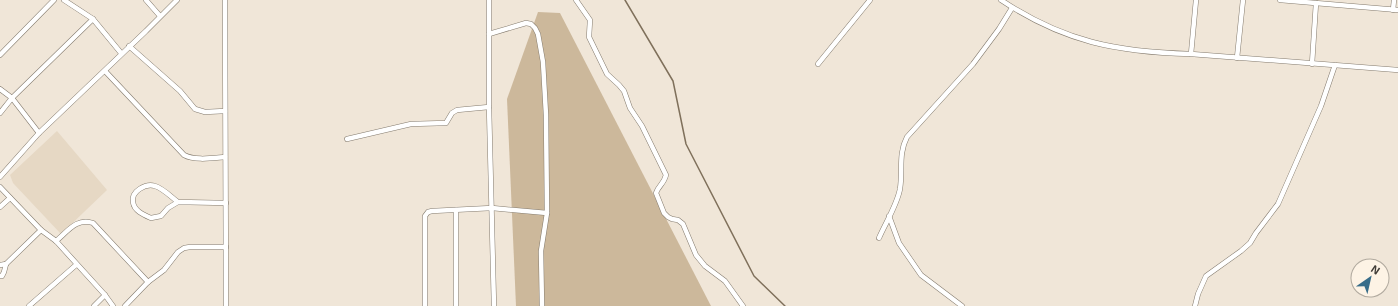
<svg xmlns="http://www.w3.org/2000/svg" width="1398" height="306" font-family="'Exo 2',sans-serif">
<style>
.built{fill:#e6d8c4}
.green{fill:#ccb89b}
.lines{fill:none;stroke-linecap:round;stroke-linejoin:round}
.stream{stroke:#7f705b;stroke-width:1.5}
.street-casing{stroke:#847b6e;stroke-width:5.5}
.street{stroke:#fff;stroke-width:4.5}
</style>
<rect width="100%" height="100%" fill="#f0e6d8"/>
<polygon class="built" points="57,131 107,190 61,234 13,183 10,175"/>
<polygon class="green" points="538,12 560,13 711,306 516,306 507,99"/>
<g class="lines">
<polyline class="stream" points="625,0 673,81 686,144 754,276 785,306"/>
<defs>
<g id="street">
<polyline points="64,0 93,19 121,53"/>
<polyline points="146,0 160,16"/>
<polyline points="225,0 226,306"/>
<polyline points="489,0 489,107 494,306"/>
<path d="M 576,0 L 590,20 L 589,37 L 607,74 L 619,85 L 624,91 L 630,108 L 642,126 L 666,175 C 664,184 658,186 656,193 L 664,213 L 668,217 L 672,219 L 678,220 L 683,224 L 696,255 L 705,266 L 725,281 L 743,306"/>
<path d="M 1001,0 C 1064,42 1117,52 1191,54 L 1398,70"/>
<polyline points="1280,0 1398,10"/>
<polyline points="1393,10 1394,0"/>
<polyline points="489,34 526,23 531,24 535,28 538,34 543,62 546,115 547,213 541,251 542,306"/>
<polyline points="129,46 180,91 195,109 205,112 225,111"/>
<polyline points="1191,54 1196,0"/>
<polyline points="0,55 54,0"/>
<polyline points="1237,58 1243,0"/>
<polyline points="818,64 870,0"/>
<polyline points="1312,64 1316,3"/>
<path d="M 105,71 L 184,155 C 195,161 213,158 225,157"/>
<polyline points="0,89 12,98 39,133"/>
<polyline points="0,113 12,98 93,19"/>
<polyline points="347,139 411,124 446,123 452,113 457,110 489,107"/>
<polyline points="0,177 39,133 146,31 177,0"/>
<polyline points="0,187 41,230 56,241 105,295 113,306"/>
<path d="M 178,202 C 171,197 164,189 155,186 C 146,183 131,191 133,202 C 134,211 144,215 151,218 L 161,216 L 168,208 L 178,202 L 226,203"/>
<polyline points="0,207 10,198"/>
<polyline points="889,216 899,243 921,275 962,306"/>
<path d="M 879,238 C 886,222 897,205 900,189 C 903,170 898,154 907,137 L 973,64 L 999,29 L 1012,8"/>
<path d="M 56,241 C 67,232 77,217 93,223 L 148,282"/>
<polyline points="0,265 6,264 41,230"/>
<polyline points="0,276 2,276 4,272 6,264"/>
<polyline points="29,306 76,265"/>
<polyline points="94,306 105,295"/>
<polyline points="125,306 148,282 164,270 178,252 184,248 190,247 226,247"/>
<polyline points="425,306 425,216 428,212 432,211 492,208 547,213"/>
<polyline points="456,306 456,210"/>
<polyline points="1195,306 1198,294 1206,276 1241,251 1250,243 1256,233 1278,204 1321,106 1335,65"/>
</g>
</defs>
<use href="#street" class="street-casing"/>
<use href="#street" class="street"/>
</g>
<g transform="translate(1370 278) rotate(34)"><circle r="19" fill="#fdf3e5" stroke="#b1aa9f"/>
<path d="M0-3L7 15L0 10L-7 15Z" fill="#386d89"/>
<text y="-6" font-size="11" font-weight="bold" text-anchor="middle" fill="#403c37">N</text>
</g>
</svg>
